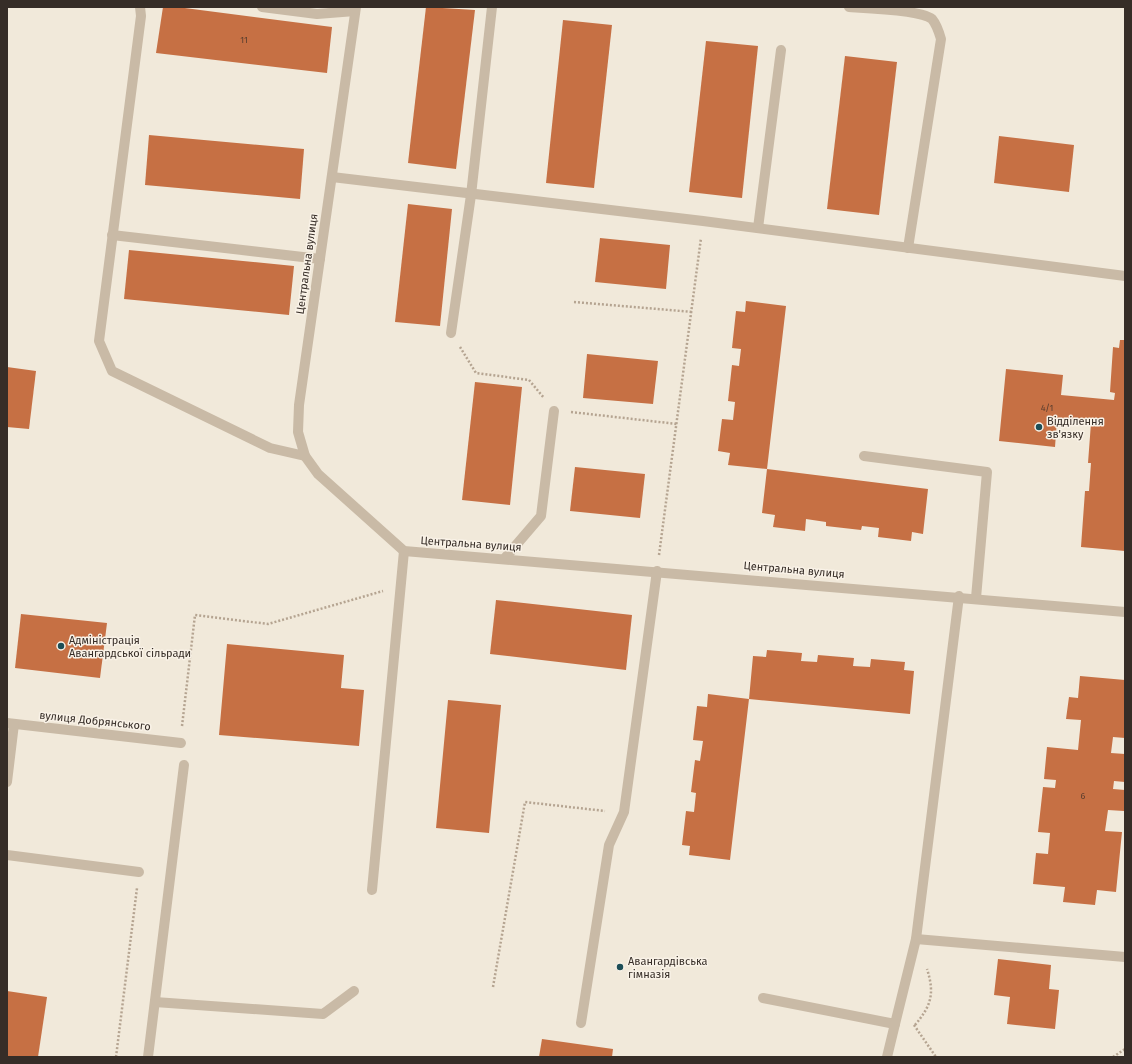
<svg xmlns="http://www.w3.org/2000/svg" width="1132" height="1064" font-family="'Fira Sans',sans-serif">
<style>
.building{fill:#c67044}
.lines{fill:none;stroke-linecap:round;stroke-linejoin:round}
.path{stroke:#b5a491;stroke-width:2.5;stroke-dasharray:2 2;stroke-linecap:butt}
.minor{stroke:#c9baa6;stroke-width:10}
.poi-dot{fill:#1d4e57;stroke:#f9f2e7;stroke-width:1.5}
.labels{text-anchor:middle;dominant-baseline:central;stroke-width:3;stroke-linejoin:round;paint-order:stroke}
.number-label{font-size:9px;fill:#5a3e2e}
.street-label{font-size:11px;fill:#362d27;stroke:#f9f2e7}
.poi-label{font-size:11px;fill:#362d27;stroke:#f9f2e7;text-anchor:start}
</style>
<rect width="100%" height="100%" fill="#f1e9da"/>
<g class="building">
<polygon points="163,7 177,7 332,27 327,73 156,53"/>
<polygon points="426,7 475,10 456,169 408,163"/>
<polygon points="563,20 612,25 594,188 546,183"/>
<polygon points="706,41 758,46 742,198 689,192"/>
<polygon points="845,56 897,62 879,215 827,209"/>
<polygon points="149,135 304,149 300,199 145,185"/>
<polygon points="999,136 1074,145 1069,192 994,183"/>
<polygon points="408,204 452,209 440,326 395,322"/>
<polygon points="600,238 670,245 666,289 595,282"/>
<polygon points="129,250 294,266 289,315 124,299"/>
<polygon points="746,301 786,306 767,469 728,465 730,453 718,451 722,419 733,420 735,402 728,401 732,365 739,366 741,349 732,348 736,311 745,312"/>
<polygon points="1120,340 1125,340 1125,551 1081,547 1085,491 1089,491 1091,463 1088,463 1091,423 1057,420 1055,447 999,441 1006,369 1063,375 1061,395 1114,400 1115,393 1110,392 1113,347 1119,348"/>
<polygon points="587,354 658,361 653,404 583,398"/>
<polygon points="7,367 36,371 29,429 7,427"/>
<polygon points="475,382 522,387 510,505 462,500"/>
<polygon points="575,467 645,474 640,518 570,511"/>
<polygon points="767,469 928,489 923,534 912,532 911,541 878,537 879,528 862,526 861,530 826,526 826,522 806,519 805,531 773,527 775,515 762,513"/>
<polygon points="496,600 632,615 626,670 490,654"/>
<polygon points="21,614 107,623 100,678 15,668"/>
<polygon points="227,644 344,655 341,688 364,690 359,746 219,735"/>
<polygon points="767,650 802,653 801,661 817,662 818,655 854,658 853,666 870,667 871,659 905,662 904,670 914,671 910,714 749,699 730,860 689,855 690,846 682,845 686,811 694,812 696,793 691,792 695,760 700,761 703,741 693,740 697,706 707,707 708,694 749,699 753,656 766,657"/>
<polygon points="1080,676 1125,680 1125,738 1113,737 1111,753 1125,754 1125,782 1114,781 1113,789 1125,790 1124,811 1108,810 1105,831 1122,832 1116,892 1097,890 1095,905 1063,902 1065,887 1033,884 1036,853 1048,854 1050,833 1038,832 1043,787 1055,788 1056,780 1044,779 1047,747 1078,750 1081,720 1066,719 1069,697 1078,698"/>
<polygon points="448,700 501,705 489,833 436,828"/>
<polygon points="998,959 1051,965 1049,989 1059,990 1055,1029 1007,1024 1010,997 994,995"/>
<polygon points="7,991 47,997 38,1057 7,1057"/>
<polygon points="542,1039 613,1049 612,1057 539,1057"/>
</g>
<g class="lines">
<g class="path">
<polyline points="574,302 693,312"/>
<polyline points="460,347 476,373 529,380 544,398"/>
<polyline points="571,412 677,424"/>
<polyline points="659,555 701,238"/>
<polyline points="182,726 195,615 268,624 383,591"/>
<polyline points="493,987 525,802 605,811"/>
<polyline points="914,1025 936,1057"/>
<path d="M 915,1025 C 931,1006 935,994 927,969"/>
<polyline points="116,1057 137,888"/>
<polyline points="1113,1057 1125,1049"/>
</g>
<g class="minor">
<polyline points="140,7 141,16 99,341 112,371 270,448 305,456"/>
<polyline points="262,7 317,14 355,11"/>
<polyline points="356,7 299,405 298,432 305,456 318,474 404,551 1125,612"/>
<path d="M 849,7 C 865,8 922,10 932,19 C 937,25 939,32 941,39 L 908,248"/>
<polyline points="332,177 703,221 1125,276"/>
<polyline points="758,228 781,50"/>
<polyline points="112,235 320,259"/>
<polyline points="451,333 471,195 492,7"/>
<polyline points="864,456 987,472 976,598"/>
<polyline points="505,558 541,516 554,411"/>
<polyline points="7,723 181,743"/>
<polyline points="7,782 14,724"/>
<polyline points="7,855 139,872"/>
<polyline points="372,890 404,551"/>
<polyline points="916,939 1125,957"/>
<polyline points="763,998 895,1024 916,939 959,596"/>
<polyline points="155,1002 323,1014 354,991"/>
<polyline points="581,1023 609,845 624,812 657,571"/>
<polyline points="148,1057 184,765"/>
<polyline points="887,1057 895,1024"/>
</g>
</g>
<g class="poi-dot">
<circle cx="1039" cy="427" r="4"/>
<circle cx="61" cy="646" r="4"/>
<circle cx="620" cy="967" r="4"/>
</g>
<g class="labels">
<g class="number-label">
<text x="244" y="40">11</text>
<text x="1047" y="408">4/1</text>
<text x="1083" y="796">6</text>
</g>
<g class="street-label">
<text transform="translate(307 264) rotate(-82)">Центральна вулиця</text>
<text transform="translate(471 544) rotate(4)">Центральна вулиця</text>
<text transform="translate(794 570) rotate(5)">Центральна вулиця</text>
<text transform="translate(95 721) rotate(6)">вулиця Добрянського</text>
</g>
<g class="poi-label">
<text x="1047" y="421">Відділення<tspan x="1047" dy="13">зв'язку</tspan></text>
<text x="69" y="640">Адміністрація<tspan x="69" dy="13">Авангардської сільради</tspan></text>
<text x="628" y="961">Авангардівська<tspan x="628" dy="13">гімназія</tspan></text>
</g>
</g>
<rect width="1132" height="1064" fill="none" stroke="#362d27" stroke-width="16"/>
</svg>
